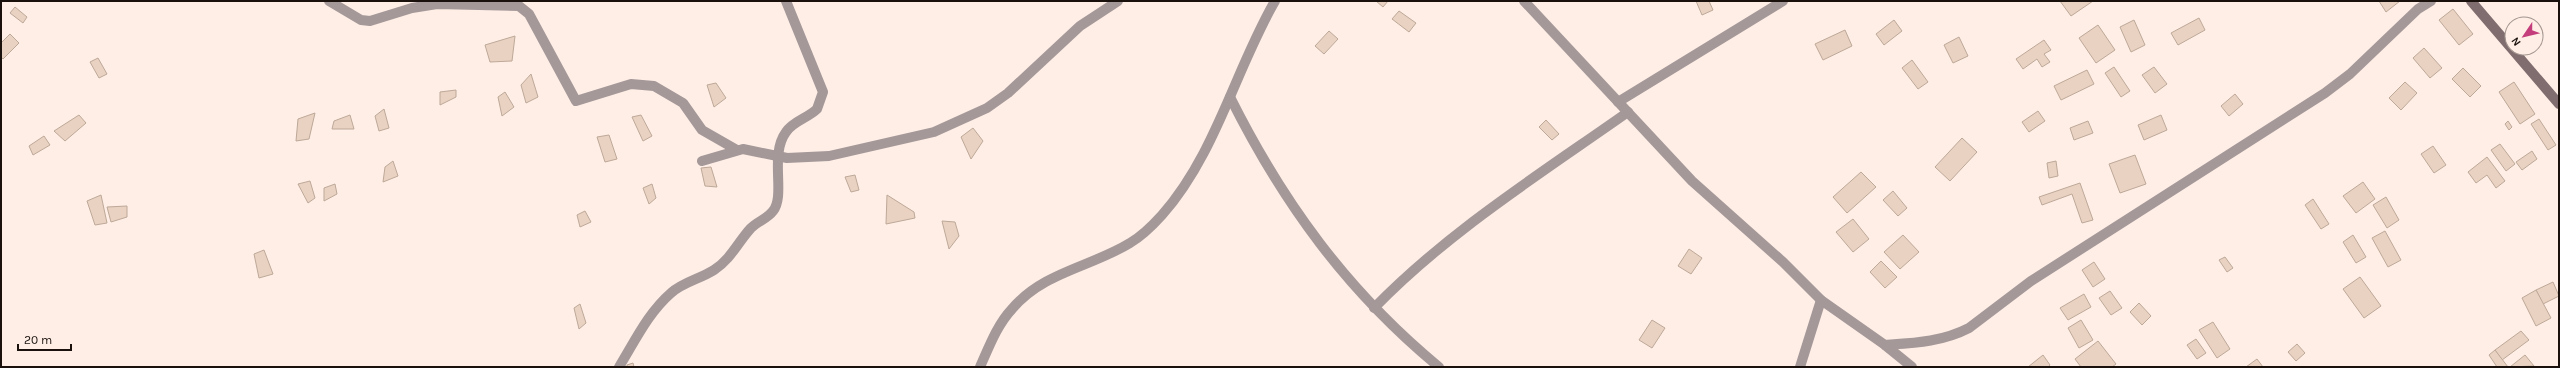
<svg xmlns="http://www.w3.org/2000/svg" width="2560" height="368" font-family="Karla,sans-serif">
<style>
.building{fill:#e9d2c2;stroke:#bea898}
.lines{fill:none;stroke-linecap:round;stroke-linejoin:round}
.street{stroke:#a59899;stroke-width:10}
.secondary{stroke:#7f6d6f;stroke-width:10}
</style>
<rect width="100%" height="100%" fill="#feeee6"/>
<g class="building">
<polygon points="1376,1 1388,1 1383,7"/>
<polygon points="1696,1 1709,1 1713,10 1702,15"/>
<polygon points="2060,1 2093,1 2071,16"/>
<polygon points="2379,1 2400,1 2386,12"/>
<polygon points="15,7 27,17 23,23 10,13"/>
<polygon points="2453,9 2473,34 2459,45 2439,20"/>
<polygon points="1399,11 1416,23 1409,32 1392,19"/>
<polygon points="2199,18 2205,30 2178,45 2171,33"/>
<polygon points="1894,20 1902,31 1884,45 1876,34"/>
<polygon points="2134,20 2145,45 2131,52 2120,27"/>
<polygon points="2098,25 2115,50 2096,63 2079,38"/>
<polygon points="1845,30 1852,46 1823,60 1815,44"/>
<polygon points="1329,31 1338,39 1324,54 1315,46"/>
<polygon points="10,34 19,43 3,59 1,57 1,43"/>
<polygon points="515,36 512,61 490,62 485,45"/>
<polygon points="1959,37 1968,56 1953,63 1944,45"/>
<polygon points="2044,40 2051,50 2044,54 2050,62 2042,67 2037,59 2023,69 2016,59"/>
<polygon points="2424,48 2442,68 2430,78 2413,58"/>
<polygon points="98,58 107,74 99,78 90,62"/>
<polygon points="1912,60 1928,82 1918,89 1902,68"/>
<polygon points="2114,67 2130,91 2121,97 2105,73"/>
<polygon points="2154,67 2167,84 2155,93 2142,75"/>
<polygon points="2463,68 2481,86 2470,97 2452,79"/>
<polygon points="2087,70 2094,84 2061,100 2054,86"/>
<polygon points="531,74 538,97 526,103 521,85"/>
<polygon points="2405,82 2417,93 2401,110 2389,98"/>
<polygon points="2514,82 2535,114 2520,124 2499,92"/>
<polygon points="716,83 726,98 714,107 707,85"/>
<polygon points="456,90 456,97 440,105 440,92"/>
<polygon points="505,92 514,107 502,116 498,97"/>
<polygon points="2235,94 2243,104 2229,116 2221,106"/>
<polygon points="384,109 389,128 379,131 375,116"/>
<polygon points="2038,111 2045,121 2029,132 2022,122"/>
<polygon points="315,113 309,139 296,141 298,119"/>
<polygon points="79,115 86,123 65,141 54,131"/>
<polygon points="350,115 354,129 332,129 334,121"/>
<polygon points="641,115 652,136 643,141 632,117"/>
<polygon points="2161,115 2167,130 2144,140 2138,125"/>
<polygon points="2539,119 2556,145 2548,150 2531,124"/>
<polygon points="1546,120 1559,134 1552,140 1539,127"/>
<polygon points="2088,121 2093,133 2074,140 2070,128"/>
<polygon points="2508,121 2512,127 2509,130 2505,124"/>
<polygon points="973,128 983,141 971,159 961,137"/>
<polygon points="609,135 617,159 605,162 597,137"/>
<polygon points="44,136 50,145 33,155 29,146"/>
<polygon points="1962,138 1977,152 1950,181 1935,167"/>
<polygon points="2500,144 2515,164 2506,171 2491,150"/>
<polygon points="2433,146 2446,165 2434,173 2421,154"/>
<polygon points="2532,151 2537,159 2522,170 2516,162"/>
<polygon points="2135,155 2146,184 2120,193 2109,164"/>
<polygon points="2487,157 2505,181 2496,188 2487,175 2476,183 2468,172"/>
<polygon points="393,161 398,176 383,182 385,167"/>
<polygon points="2056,161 2058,176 2049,178 2047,163"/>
<polygon points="711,167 717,187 705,186 701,168"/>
<polygon points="1861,172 1876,187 1847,213 1833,197"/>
<polygon points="855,175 859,190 851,192 845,177"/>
<polygon points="310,181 315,198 308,203 298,184"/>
<polygon points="2363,182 2375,199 2356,213 2343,196"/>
<polygon points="2080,183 2093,220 2082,223 2072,194 2042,205 2039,197"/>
<polygon points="335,184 337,194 324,201 324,188"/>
<polygon points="652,184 656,198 649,204 643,188"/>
<polygon points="1893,191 1907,208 1898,216 1883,200"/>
<polygon points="101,195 107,223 95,225 87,201"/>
<polygon points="887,195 914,212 915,218 886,224"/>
<polygon points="2386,197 2399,220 2387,228 2373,205"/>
<polygon points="2313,199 2329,224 2321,229 2305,205"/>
<polygon points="127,206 127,217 111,222 107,207"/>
<polygon points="585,211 591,222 580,227 577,215"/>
<polygon points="1853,219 1869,239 1853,252 1836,232"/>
<polygon points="942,221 955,222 959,236 949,249"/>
<polygon points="2385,231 2401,260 2388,267 2372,238"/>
<polygon points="1903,235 1919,252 1900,269 1884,252"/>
<polygon points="2353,235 2366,257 2356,263 2343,242"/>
<polygon points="1689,249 1702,258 1691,274 1678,266"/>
<polygon points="264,250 273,274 259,278 254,254"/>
<polygon points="2225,257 2233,268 2227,272 2219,260"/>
<polygon points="1881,261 1897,277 1885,288 1870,272"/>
<polygon points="2094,262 2105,279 2093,287 2082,270"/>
<polygon points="2360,277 2381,306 2364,318 2343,289"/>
<polygon points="2553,282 2559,296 2543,304 2536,290"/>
<polygon points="2536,290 2551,318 2536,326 2522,298"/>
<polygon points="2110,291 2122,308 2111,315 2099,298"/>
<polygon points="2084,294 2091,307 2068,320 2060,308"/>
<polygon points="2139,303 2151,316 2142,325 2130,312"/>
<polygon points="580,304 586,323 579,329 574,308"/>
<polygon points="1652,320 1665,328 1652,348 1639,340"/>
<polygon points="2081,320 2093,340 2079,348 2068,328"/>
<polygon points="2213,322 2230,349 2217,358 2199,330"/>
<polygon points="2521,331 2529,340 2502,360 2495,350"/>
<polygon points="2196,339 2206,353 2197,359 2187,345"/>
<polygon points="2098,341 2116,364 2112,367 2081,367 2075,359"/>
<polygon points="2297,344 2305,353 2296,361 2288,352"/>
<polygon points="2495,350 2508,367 2497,367 2489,355"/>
<polygon points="2043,355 2050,365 2048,367 2028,367"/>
<polygon points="2525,355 2534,366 2510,367"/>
<polygon points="2257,359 2263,367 2246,367"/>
<polygon points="633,363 634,367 627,367 627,365"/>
</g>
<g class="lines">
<g class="street">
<polyline points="329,1 361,20 370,21 412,8 437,4 519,6 529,14 576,101 631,84 654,86 683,103 702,130 737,150"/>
<polyline points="1524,1 1692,181 1783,262 1821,300 1885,345 1912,367"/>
<path d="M 1230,97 C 1283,203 1347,291 1439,367"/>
<polyline points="1618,102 1783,1"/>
<polyline points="702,161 743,149 787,158 829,156 934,132 987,108 1008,93 1080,26 1118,1"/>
<path d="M 1374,308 C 1449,231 1540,174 1628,112"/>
<path d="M 1885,345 C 1914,343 1942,342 1969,328 L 2031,281 L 2325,93 L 2350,74 L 2418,9 L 2431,1"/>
<path d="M 619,367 C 635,341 648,313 671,293 C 683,282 700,279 714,270 C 731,259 738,242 751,228 C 758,221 767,219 773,211 C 786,195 769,155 786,132 C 793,121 808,118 817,109 L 823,92 L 786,1"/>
<path d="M 980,367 C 989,347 997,325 1012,309 C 1043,272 1091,267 1130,243 C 1142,236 1153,225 1162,215 C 1216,154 1235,70 1275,1"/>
<polyline points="1800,367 1821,300"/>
</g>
<polyline class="secondary" points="2471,1 2559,104"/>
</g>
<rect width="2560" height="368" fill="none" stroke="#1a110d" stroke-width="4"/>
<g transform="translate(2524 36) rotate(235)"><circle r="19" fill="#feeee6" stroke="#a3968f"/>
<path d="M0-3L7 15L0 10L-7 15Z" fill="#c53e7c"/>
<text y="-6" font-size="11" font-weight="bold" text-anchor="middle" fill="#1a110d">N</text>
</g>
<path d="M18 344v6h53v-6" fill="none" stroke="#1a110d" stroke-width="2"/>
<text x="24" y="344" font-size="12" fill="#1a110d" stroke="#feeee6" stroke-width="3" paint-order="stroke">20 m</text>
</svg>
